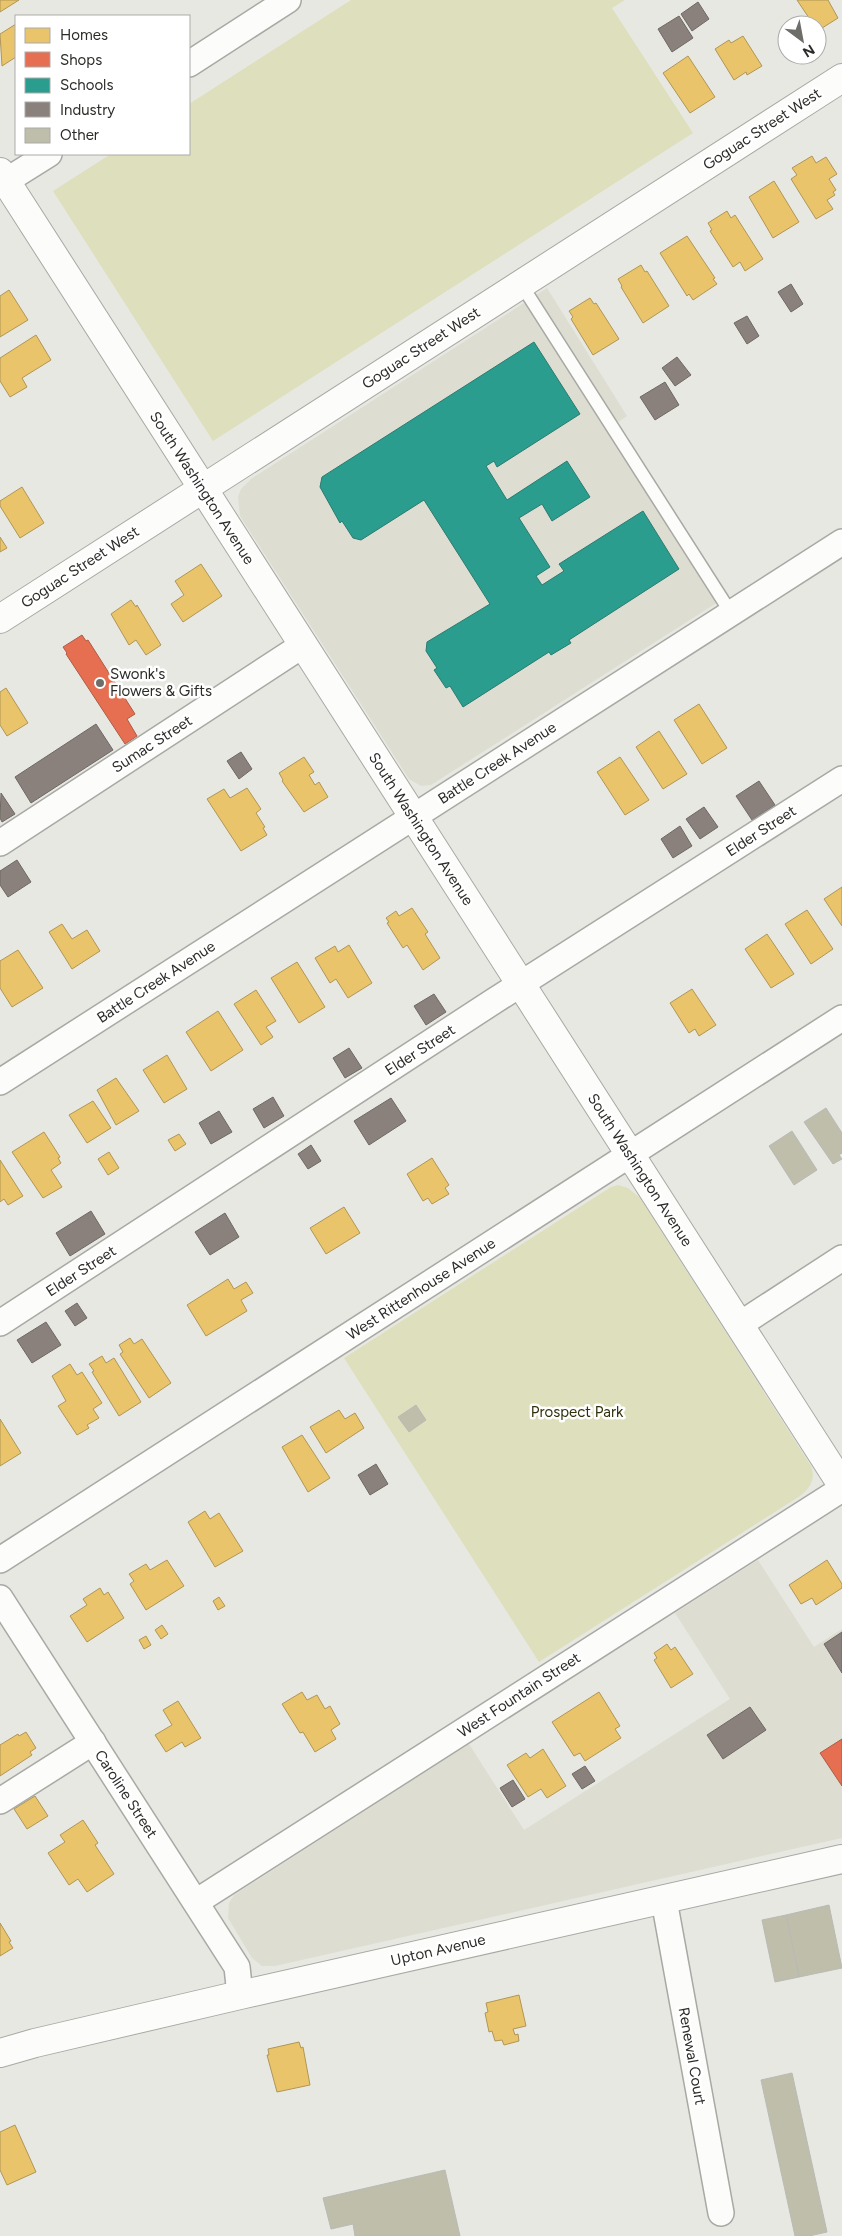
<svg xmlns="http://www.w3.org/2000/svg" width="842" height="2236" font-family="Figtree,sans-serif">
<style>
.built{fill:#ddddd1}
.green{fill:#dedfbc}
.homes{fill:#e9c46a;stroke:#b09656}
.shops{fill:#e76f51;stroke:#af5b45}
.schools{fill:#2a9d8f;stroke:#2a7b70}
.industry{fill:#8a817c;stroke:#6e6863}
.building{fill:#bebeab;stroke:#babab6}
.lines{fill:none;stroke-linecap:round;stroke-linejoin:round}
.service-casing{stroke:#a8a8a4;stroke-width:15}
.minor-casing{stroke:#a8a8a4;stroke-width:28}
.tertiary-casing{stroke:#a8a8a4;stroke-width:30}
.service{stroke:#fcfcfb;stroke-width:12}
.minor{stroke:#fcfcfb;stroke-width:25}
.tertiary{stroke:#fcfcfb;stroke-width:28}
.poi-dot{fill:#6d6e69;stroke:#fff;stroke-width:2}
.labels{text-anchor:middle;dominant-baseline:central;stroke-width:5;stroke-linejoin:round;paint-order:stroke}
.street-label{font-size:15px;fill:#2b2c28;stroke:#fff}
.poi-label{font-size:15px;fill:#2b2c28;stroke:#fff;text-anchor:start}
.park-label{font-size:15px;fill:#32310b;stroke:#fff}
</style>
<rect width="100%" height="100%" fill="#e8e8e3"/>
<g class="built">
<polygon points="547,288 627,416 617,423 729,595 431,785 421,786 409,779 240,516 238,497 241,489 251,479"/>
<polygon points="758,1560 814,1647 842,1629 842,1838 275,1966 262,1966 252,1958 228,1918 229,1903 234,1895 469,1744 524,1830 730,1699 675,1613"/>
</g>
<g class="green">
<polygon points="351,0 625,0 612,8 693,133 213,441 53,191 111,154 189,154 189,104"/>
<path d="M 618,1185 L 628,1188 L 640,1198 L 811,1466 C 816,1479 810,1488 800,1496 L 539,1662 L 344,1358 L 611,1187 Z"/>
</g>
<g class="homes">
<polygon points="0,0 19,0 0,12"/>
<polygon points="797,0 828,0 838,18 819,30 817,25 814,23 813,24"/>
<polygon points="16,24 16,57 2,66 0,34"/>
<polygon points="743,36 762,66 747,75 746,72 734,80 715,49 729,40 731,43"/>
<polygon points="688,56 715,97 690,113 663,73"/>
<polygon points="812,156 816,163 826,157 837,174 829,179 836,190 833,192 835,195 827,200 833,209 816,219 791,179 797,175 792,168"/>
<polygon points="774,181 799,222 773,238 749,197"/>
<polygon points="727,211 731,218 735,215 763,259 745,271 740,262 733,267 710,231 712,230 708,223"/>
<polygon points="687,236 715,278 713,279 717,284 693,300 689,294 687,296 660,253"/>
<polygon points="641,265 645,272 647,271 669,306 643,323 621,287 622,286 618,279"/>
<polygon points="9,290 28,320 0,337 0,296"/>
<polygon points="590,298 594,304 596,303 619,339 593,355 571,319 573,317 569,311"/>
<polygon points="36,335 51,360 22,378 27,387 10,397 0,381 0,358"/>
<polygon points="22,487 44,523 20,538 0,506 0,501"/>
<polygon points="0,537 7,548 0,552"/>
<polygon points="201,564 222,596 183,622 171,604 184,595 175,581"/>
<polygon points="131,600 136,607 137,605 161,645 146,655 136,640 129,645 111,614"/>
<polygon points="6,688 28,723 7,736 0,725 0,692"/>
<polygon points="699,704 727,748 702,764 674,720"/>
<polygon points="659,731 687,774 663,789 636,747"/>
<polygon points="304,757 314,772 309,775 315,785 319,782 328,797 304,812 282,781 283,780 279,773"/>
<polygon points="620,757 649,800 625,815 597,772"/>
<polygon points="247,788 261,809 256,813 265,827 263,828 267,835 241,851 207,799 224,789 230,798"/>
<polygon points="842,887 842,926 824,899"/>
<polygon points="412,908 428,932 425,934 440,958 423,970 407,945 403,948 387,923 389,922 386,918 396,911 399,916"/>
<polygon points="807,910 833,949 811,964 785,924"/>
<polygon points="62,924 72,939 87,930 100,951 72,969 49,932"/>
<polygon points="767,934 794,974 771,988 745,949"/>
<polygon points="349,945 372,983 348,998 336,979 330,983 315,958 335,946 338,952"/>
<polygon points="18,950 43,988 12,1007 0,988 0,961"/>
<polygon points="297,962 325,1007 299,1023 271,978"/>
<polygon points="692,989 716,1025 699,1036 695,1029 689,1033 670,1003"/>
<polygon points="256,990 276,1021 266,1027 273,1037 261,1045 234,1004"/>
<polygon points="218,1011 243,1050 211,1071 186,1032"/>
<polygon points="167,1055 187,1089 164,1103 143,1070"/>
<polygon points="116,1078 139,1111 116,1125 97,1090"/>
<polygon points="93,1101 111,1128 87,1143 69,1115"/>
<polygon points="44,1132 60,1157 58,1158 61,1163 51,1170 62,1187 43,1198 12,1152"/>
<polygon points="179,1134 186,1144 175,1151 168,1140"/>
<polygon points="109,1152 119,1168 108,1175 98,1159"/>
<polygon points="432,1158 449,1185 445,1188 449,1194 432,1204 428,1198 423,1201 407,1174"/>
<polygon points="0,1160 23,1196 8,1205 4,1199 0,1202"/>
<polygon points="344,1207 360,1233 326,1254 310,1228"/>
<polygon points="228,1279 234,1289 246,1282 253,1293 241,1300 247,1311 206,1336 187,1305"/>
<polygon points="130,1338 134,1344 142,1339 171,1383 149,1398 120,1354 123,1352 119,1345"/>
<polygon points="102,1356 106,1363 114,1358 141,1402 119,1416 92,1372 94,1371 89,1364"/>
<polygon points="70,1364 77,1375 82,1372 102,1403 93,1409 99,1418 87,1425 89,1428 77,1435 58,1406 66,1401 52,1376"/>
<polygon points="339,1410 345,1419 355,1413 364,1428 326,1453 310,1427"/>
<polygon points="0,1419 21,1453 0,1466"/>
<polygon points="302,1435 330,1478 308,1492 282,1447"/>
<polygon points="205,1511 210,1519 219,1513 243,1551 215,1567 188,1522"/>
<polygon points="167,1560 184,1586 146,1610 130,1584 134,1581 129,1574 146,1564 150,1570"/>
<polygon points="827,1560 842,1584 842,1588 816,1605 812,1598 801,1604 789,1585"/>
<polygon points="100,1588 104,1595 108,1592 124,1618 87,1642 70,1616 87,1605 83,1599"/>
<polygon points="219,1597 225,1606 218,1610 213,1601"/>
<polygon points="162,1625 168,1634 161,1639 155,1630"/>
<polygon points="146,1636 151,1645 144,1649 139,1640"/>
<polygon points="667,1644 671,1650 675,1647 693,1674 671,1688 654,1660 657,1658 654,1653"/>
<polygon points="302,1692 307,1700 317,1695 325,1709 330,1706 340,1724 331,1730 336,1739 315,1752 303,1732 300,1733 282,1704"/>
<polygon points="599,1692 620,1726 615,1729 621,1738 585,1761 580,1753 574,1756 552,1722"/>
<polygon points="178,1701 201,1738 185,1747 182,1742 166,1752 155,1735 172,1725 163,1710"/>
<polygon points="26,1732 36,1748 30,1752 32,1755 0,1776 0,1745 18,1734 19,1736"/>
<polygon points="543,1749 566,1786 547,1798 541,1789 528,1797 507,1765 526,1753 530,1758"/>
<polygon points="35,1796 48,1816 27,1829 14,1809"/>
<polygon points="83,1820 98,1843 95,1845 114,1874 87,1892 78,1879 69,1885 48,1853 65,1842 60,1835"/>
<polygon points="0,1923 11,1941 9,1942 13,1948 0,1956"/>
<polygon points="519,1995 526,2026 513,2029 515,2035 518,2034 519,2041 504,2045 502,2040 495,2041 492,2031 489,2032 485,2013 488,2012 486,2003"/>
<polygon points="299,2042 301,2048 303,2047 310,2085 277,2092 267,2055 269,2055 268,2049"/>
<polygon points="15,2125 36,2172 7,2185 0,2170 0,2132"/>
</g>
<g class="shops">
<polygon points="82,635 86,641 88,640 135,714 127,719 137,736 125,744 66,654 67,653 63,647"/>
<polygon points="842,1739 842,1786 820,1753"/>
</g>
<polygon class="schools" points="534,342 580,414 497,467 494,461 486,466 507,500 567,461 590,497 552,521 542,504 519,518 550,567 536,576 542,585 564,571 559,564 643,511 679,569 569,640 571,643 551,655 549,652 463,707 450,686 446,688 434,670 437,668 426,651 427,642 490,604 424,500 361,540 353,538 342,521 340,523 320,487 322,477"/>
<g class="industry">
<polygon points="698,2 709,19 692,31 681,14"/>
<polygon points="679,16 693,38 672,52 658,29"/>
<polygon points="791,284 803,304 791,312 778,292"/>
<polygon points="747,316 759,336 747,344 734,323"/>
<polygon points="677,357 691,375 675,386 662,368"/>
<polygon points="665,382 679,405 655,420 640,397"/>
<polygon points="96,724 113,750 31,803 15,777"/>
<polygon points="241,752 252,769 239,779 227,761"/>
<polygon points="759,781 775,805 752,820 736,796"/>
<polygon points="1,793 15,814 2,822 0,818"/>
<polygon points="704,807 718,827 700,839 686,819"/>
<polygon points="680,826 692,846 673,858 661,839"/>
<polygon points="17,860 31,882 8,897 0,885 0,871"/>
<polygon points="434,994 446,1012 426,1025 414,1006"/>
<polygon points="349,1048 362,1068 345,1078 333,1058"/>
<polygon points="273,1097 284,1116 264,1128 253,1109"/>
<polygon points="391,1098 406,1121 369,1145 354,1121"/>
<polygon points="219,1111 232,1132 211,1144 199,1123"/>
<polygon points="311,1145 321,1161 308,1169 298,1154"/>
<polygon points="91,1211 105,1234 70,1256 56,1233"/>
<polygon points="225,1213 239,1237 210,1255 195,1232"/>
<polygon points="77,1303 87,1318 75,1326 65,1311"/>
<polygon points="46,1322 61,1345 32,1363 17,1340"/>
<polygon points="376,1464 388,1484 370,1495 358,1475"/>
<polygon points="842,1632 842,1673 824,1644"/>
<polygon points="750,1707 766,1730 723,1759 707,1735"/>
<polygon points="585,1766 595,1781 582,1789 572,1774"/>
<polygon points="513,1780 525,1799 512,1807 500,1788"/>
</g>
<g class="building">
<polygon points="826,1108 842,1133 842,1153 839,1155 842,1159 833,1164 804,1122"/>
<polygon points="792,1131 817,1170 794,1185 769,1146"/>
<polygon points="416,1405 426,1420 409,1432 398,1417"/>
<polygon points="829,1905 842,1968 799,1977 786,1915"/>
<polygon points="786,1915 799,1977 775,1982 762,1920"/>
<polygon points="792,2073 827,2232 809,2236 795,2236 761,2080"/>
<polygon points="445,2170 460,2236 355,2236 353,2224 331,2229 323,2198"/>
</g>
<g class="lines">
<defs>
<polyline id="service" points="521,284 731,613"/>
<g id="minor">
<polyline points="189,64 288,0"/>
<polyline points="6,181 49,154"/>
<polyline points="0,843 303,645"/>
<polyline points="0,1082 842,542"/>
<polyline points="0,1323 494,1001 842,779"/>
<polyline points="739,1325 842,1258"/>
<polyline points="0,1560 842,1018"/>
<polyline points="0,1598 237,1967 240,1995"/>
<polyline points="0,1801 93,1742"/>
<polyline points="664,1900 721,2213"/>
<polyline points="196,1902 842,1489"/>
</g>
<g id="tertiary">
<polyline points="0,172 842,1485"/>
<polyline points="0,619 842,78"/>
<polyline points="0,2053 35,2043 240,1995 842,1859"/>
</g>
</defs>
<use href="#service" class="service-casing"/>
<use href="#minor" class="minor-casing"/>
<use href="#tertiary" class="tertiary-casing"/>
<use href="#service" class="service"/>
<use href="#minor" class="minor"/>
<use href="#tertiary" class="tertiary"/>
</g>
<circle class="poi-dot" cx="100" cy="683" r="5"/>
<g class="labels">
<g class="street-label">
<text transform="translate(762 129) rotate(-33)">Goguac Street West</text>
<text transform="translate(421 348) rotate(-33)">Goguac Street West</text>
<text transform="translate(202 488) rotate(57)">South Washington Avenue</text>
<text transform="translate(80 567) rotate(-33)">Goguac Street West</text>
<text transform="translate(152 744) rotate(-33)">Sumac Street</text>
<text transform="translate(497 763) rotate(-33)">Battle Creek Avenue</text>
<text transform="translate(421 829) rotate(57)">South Washington Avenue</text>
<text transform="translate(761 831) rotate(-33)">Elder Street</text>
<text transform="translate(156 982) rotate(-33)">Battle Creek Avenue</text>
<text transform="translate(420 1050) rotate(-33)">Elder Street</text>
<text transform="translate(640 1170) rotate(57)">South Washington Avenue</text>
<text transform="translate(81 1271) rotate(-33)">Elder Street</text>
<text transform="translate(421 1289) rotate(-33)">West Rittenhouse Avenue</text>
<text transform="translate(519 1695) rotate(-33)">West Fountain Street</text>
<text transform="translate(126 1794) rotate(57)">Caroline Street</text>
<text transform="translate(438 1950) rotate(-13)">Upton Avenue</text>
<text transform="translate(692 2056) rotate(80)">Renewal Court</text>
</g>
<g class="poi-label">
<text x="110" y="674">Swonk's<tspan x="110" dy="17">Flowers &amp; Gifts</tspan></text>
</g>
<g class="park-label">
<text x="577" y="1412">Prospect Park</text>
</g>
</g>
<rect x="15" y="15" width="175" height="140" fill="#ffffff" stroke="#aaaba9"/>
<rect x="25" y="28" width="25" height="15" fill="#e9c46a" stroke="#aaaba9"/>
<text x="60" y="40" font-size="15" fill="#2b2c28">Homes</text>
<rect x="25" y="52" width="25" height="15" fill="#e76f51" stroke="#aaaba9"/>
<text x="60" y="65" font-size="15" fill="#2b2c28">Shops</text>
<rect x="25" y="78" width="25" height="15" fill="#2a9d8f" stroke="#aaaba9"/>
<text x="60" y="90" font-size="15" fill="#2b2c28">Schools</text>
<rect x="25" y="102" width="25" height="15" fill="#8a817c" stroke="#aaaba9"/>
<text x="60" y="115" font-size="15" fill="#2b2c28">Industry</text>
<rect x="25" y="128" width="25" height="15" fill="#bebeab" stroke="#aaaba9"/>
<text x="60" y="140" font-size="15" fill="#2b2c28">Other</text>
<g transform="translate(802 40) rotate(148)"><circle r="24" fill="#ffffff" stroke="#aaaba9"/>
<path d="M0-4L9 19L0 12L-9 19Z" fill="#6d6e69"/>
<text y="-8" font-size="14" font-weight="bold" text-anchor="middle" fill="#2b2c28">N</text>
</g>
</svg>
